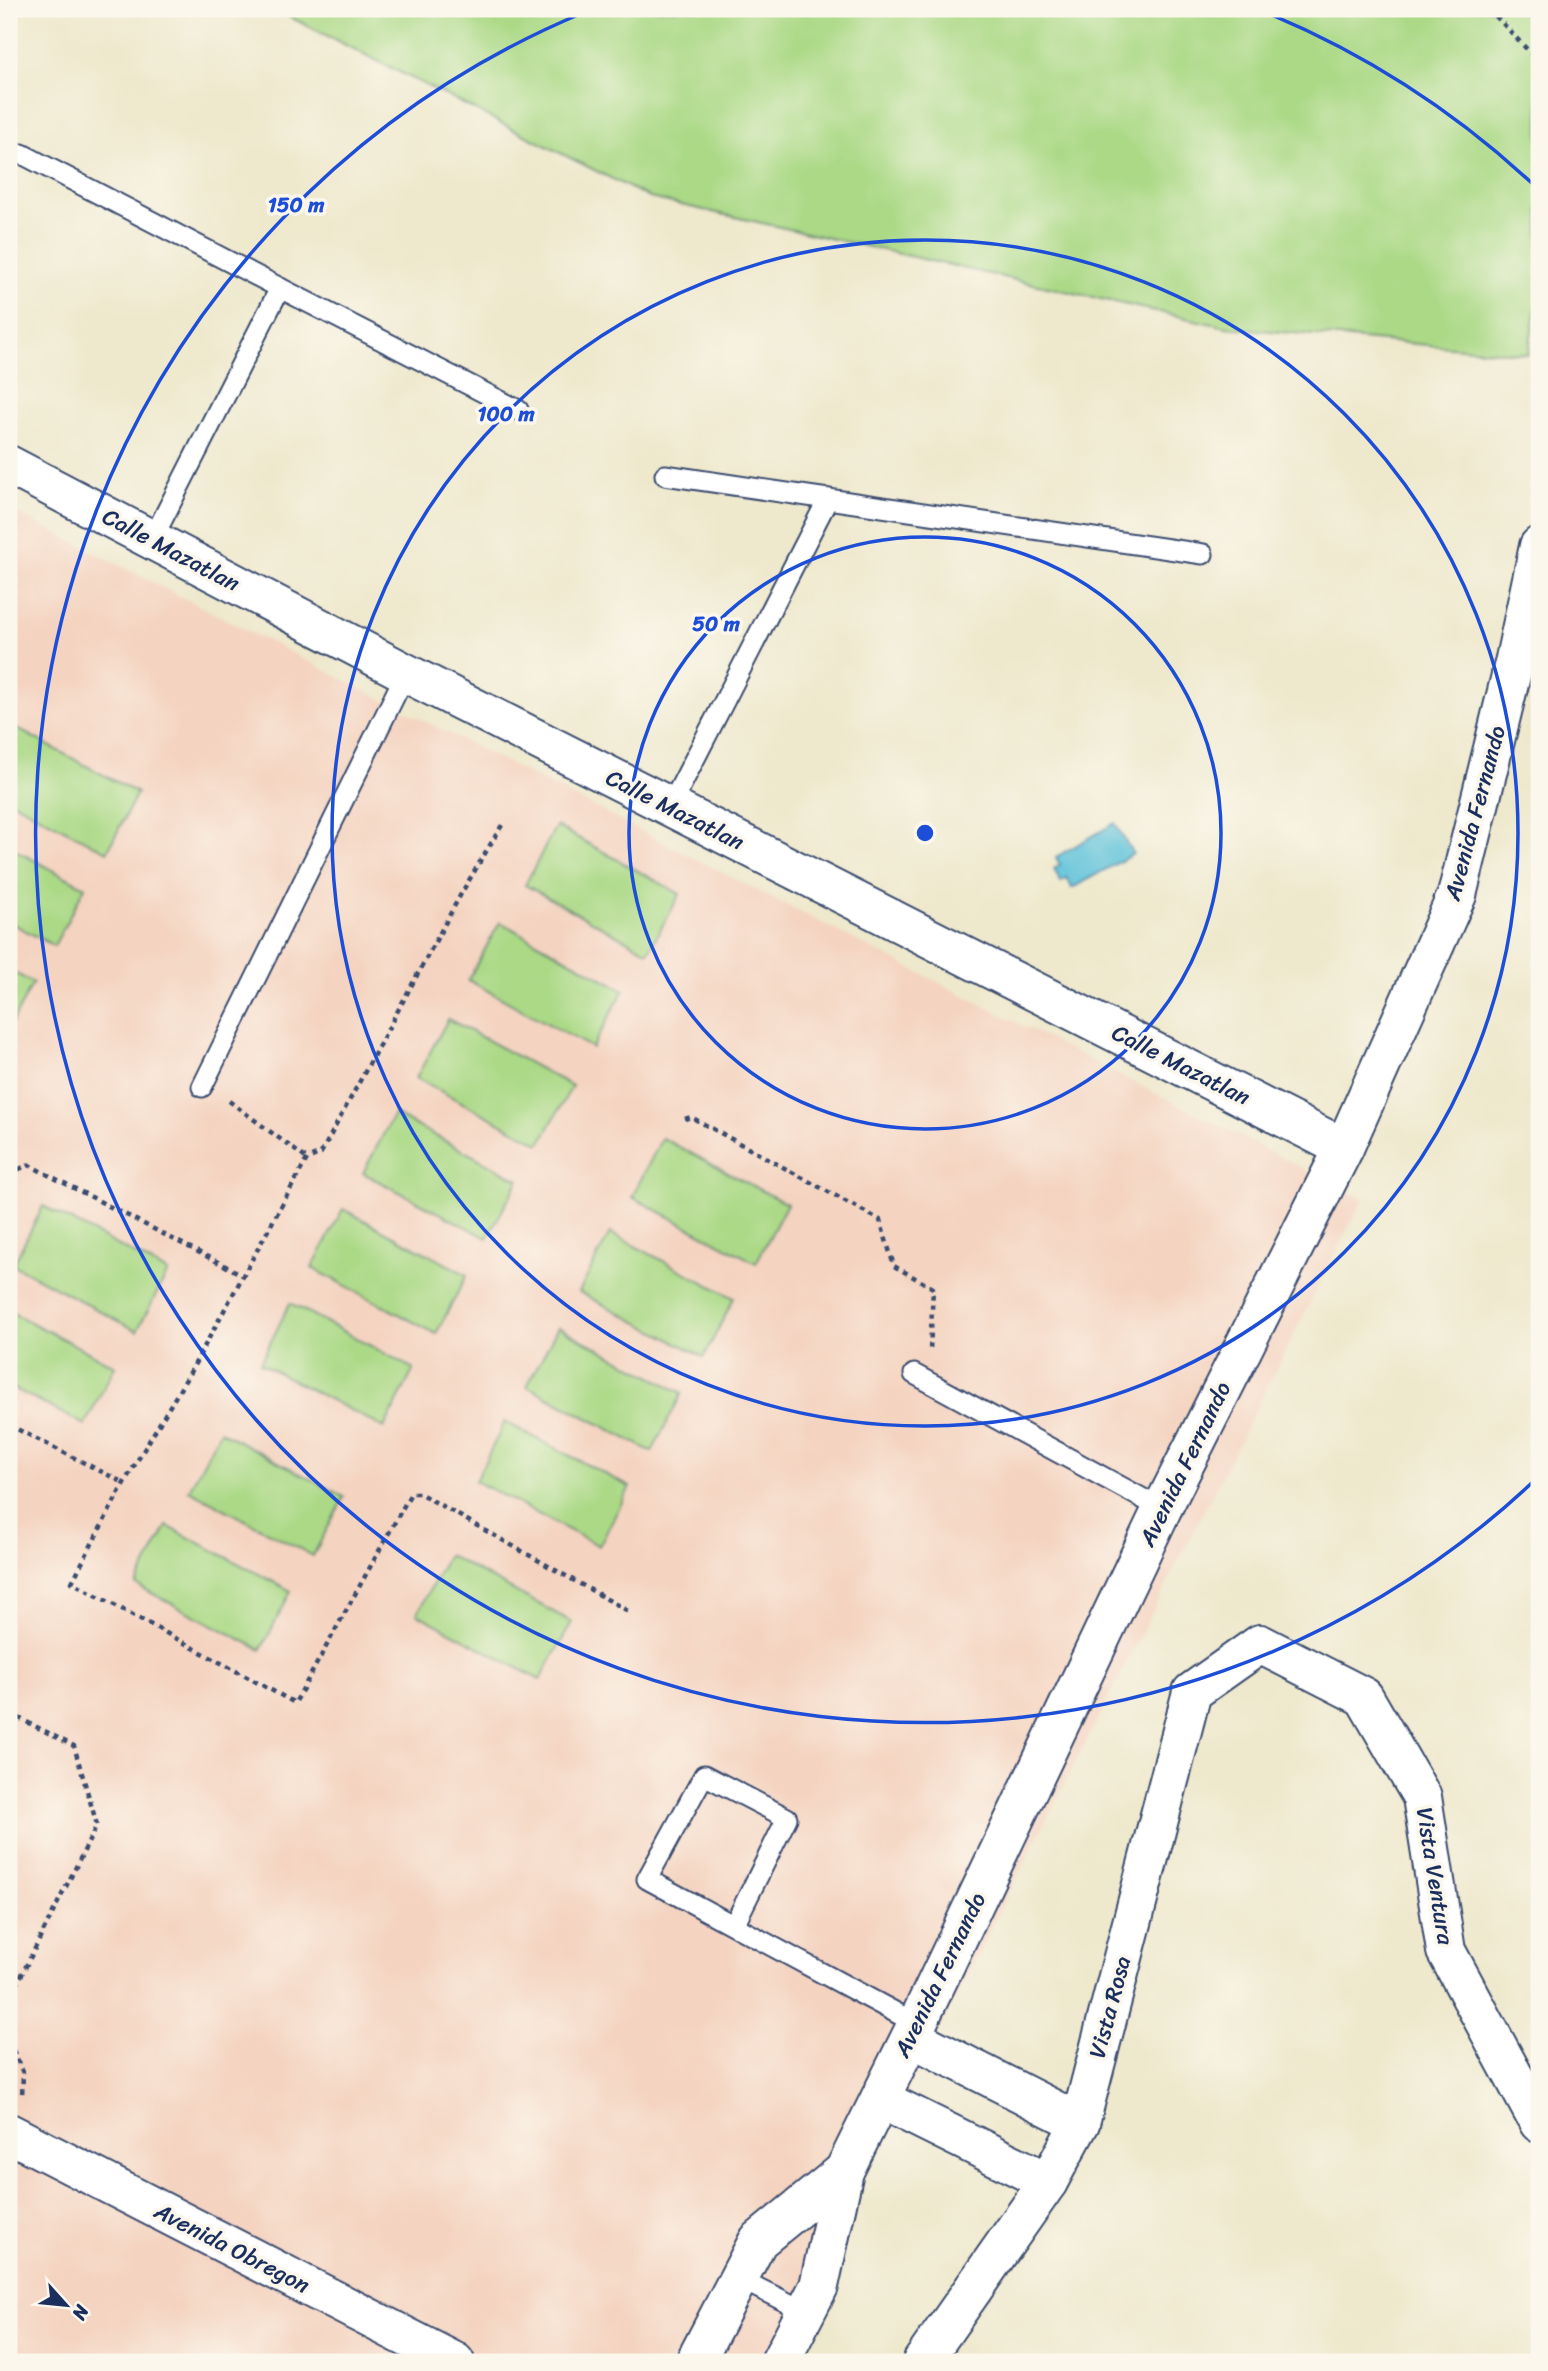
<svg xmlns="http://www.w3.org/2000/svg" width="1548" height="2371" font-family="Sriracha,sans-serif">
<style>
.built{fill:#f4d3c0}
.green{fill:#abd986;stroke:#638472;stroke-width:2}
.water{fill:#5bc1d9;stroke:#3b789c;stroke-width:2}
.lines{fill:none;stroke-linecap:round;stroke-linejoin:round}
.service-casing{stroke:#3b4b6e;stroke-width:23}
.minor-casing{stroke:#3b4b6e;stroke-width:42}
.path{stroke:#3b4b6e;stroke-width:4.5;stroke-dasharray:5 5;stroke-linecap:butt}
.service{stroke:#fff;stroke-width:19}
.minor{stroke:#fff;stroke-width:38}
.ring{fill:none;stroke:#1d4ed8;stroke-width:3.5}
.labels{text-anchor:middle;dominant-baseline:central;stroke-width:7;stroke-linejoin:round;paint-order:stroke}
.street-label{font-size:23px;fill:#1b2f5e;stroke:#fbf7ec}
.centre{fill:#1d4ed8;stroke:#fbf7ec;stroke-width:3.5}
.ring-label{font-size:21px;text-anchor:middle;font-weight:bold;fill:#1d4ed8;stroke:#fbf7ec;stroke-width:7;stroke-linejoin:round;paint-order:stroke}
</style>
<rect width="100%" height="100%" fill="#fbf7ec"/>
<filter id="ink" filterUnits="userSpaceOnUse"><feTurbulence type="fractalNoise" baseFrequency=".0143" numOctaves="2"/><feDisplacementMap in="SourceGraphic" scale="14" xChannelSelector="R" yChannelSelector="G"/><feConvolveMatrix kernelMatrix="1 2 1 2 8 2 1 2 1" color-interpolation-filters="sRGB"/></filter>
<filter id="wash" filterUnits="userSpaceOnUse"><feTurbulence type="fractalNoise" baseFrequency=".00686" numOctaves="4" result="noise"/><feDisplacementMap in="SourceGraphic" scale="28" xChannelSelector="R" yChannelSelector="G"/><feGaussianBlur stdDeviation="1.57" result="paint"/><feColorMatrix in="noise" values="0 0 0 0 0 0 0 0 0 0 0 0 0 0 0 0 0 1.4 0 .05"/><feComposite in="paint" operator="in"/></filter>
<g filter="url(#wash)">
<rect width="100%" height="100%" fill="#eee8cc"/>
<polygon class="built" points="9,509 1363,1199 770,2362 9,2362"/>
<g class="green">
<polygon points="274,9 1539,9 1539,290 1528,354 1226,327 650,198"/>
<polygon points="14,727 137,793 107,852 9,800 9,737"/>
<polygon points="556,826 680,894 648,952 525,885"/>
<polygon points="9,847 85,887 54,946 9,922"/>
<polygon points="500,922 624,990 592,1048 468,980"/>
<polygon points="9,970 33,983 9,1028"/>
<polygon points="448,1019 572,1086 540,1144 416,1078"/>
<polygon points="394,1114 519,1180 487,1238 363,1173"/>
<polygon points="662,1138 787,1204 756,1263 632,1197"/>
<polygon points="43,1206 168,1272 137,1331 13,1265"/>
<polygon points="343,1209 467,1275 436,1334 312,1268"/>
<polygon points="610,1233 734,1298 704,1357 579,1292"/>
<polygon points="290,1303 414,1369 384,1428 260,1363"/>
<polygon points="9,1311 115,1366 85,1425 9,1386"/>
<polygon points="558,1327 682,1393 652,1452 527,1386"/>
<polygon points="505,1422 630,1487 599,1546 475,1481"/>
<polygon points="220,1431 344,1497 313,1556 189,1490"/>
<polygon points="167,1526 291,1591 261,1650 136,1585"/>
<polygon points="448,1555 572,1622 540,1680 417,1614"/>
</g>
<polygon class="water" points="1115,823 1133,854 1072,888 1067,878 1061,882 1054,869 1060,865 1056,857"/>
</g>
<g filter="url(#ink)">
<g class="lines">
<defs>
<g id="service">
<polyline points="22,154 280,288"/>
<polyline points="665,475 828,499"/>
<polyline points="152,540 280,288 518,410"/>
<polyline points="670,807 828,499 1203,554"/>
<polyline points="202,1087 406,673"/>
<polyline points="914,1374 1162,1509"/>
<polyline points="734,1925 787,1818 704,1775 647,1879 917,2024"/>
<polyline points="738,2278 806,2312"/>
</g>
<g id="minor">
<polyline points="9,465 406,673 1344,1148"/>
<polyline points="911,2037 1080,2123"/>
<polyline points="880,2099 1048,2182"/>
<polyline points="9,2133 455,2362"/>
<polyline points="695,2362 758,2241 844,2171"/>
<polyline points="780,2362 819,2286 844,2171 917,2024 1162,1509 1344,1148 1457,895 1515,659 1539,546"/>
<polyline points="922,2362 1048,2182 1080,2123 1192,1692 1260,1644 1364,1697 1422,1797 1446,1951 1539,2123"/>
</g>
</defs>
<use href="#service" class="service-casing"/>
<use href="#minor" class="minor-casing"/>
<g class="path">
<polyline points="1489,9 1539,62"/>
<polyline points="502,825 462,892 321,1153 307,1159 192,1369 124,1483 72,1582 295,1703 411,1493 419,1493 628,1611"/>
<polyline points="229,1101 307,1159"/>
<polyline points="685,1119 691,1117 880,1220 894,1266 933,1288 930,1351"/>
<polyline points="9,1173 29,1165 243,1275"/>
<polyline points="9,1425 124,1483"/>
<polyline points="9,1713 74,1746 97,1825 9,2000"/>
<polyline points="9,2041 23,2073 22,2097"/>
</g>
<use href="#service" class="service"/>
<use href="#minor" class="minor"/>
</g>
</g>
<g class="ring">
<circle cx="925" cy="833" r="296"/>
<circle cx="925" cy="833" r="593"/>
<path d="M1537 1478A889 889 0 1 1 585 12M1265 12A889 889 0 0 1 1537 188"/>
</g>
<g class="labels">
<g class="street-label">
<text transform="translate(171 550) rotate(28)">Calle Mazatlan</text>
<text transform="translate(675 810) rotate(27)">Calle Mazatlan</text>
<text transform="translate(1475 813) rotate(-75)">Avenida Fernando</text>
<text transform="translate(1181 1065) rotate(27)">Calle Mazatlan</text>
<text transform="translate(1185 1464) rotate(-64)">Avenida Fernando</text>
<text transform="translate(1435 1876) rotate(81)">Vista Ventura</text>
<text transform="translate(940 1975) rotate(-64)">Avenida Fernando</text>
<text transform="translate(1110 2007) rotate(-75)">Vista Rosa</text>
<text transform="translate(232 2248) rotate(27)">Avenida Obregon</text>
</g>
</g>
<circle cx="925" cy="833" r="10" class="centre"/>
<g class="ring-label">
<text x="296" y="212">150 m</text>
<text x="506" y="421">100 m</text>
<text x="716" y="631">50 m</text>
</g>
<rect width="1548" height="2371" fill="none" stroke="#fbf7ec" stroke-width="35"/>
<g transform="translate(66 2305) rotate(117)" stroke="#fbf7ec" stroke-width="5" paint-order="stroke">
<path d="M0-5L12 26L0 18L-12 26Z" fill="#1b2f5e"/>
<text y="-10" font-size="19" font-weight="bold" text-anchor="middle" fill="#1b2f5e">N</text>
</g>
</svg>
